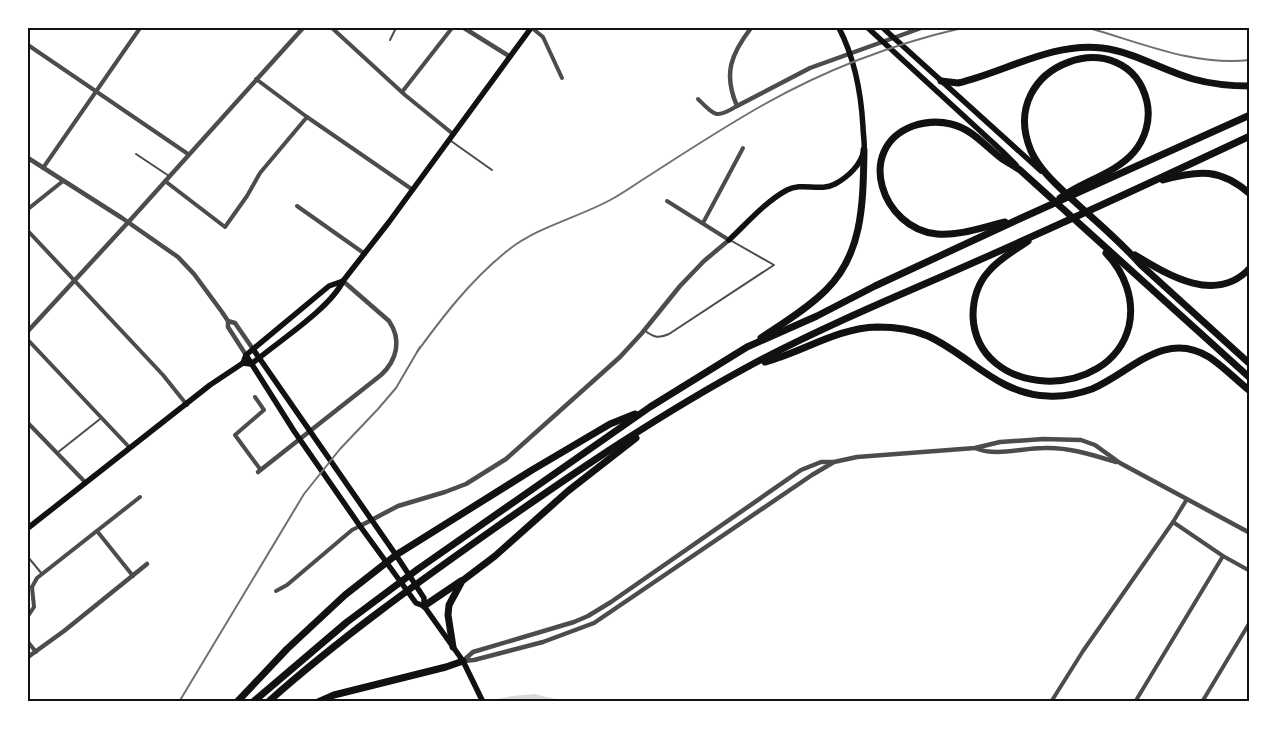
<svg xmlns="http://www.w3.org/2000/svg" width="1277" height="729" font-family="'Source Serif 4',serif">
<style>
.water{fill:#d9d9d9}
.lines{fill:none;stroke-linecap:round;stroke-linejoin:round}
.service{stroke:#4c4c4c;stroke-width:2}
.minor{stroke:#4c4c4c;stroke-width:4}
.tertiary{stroke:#4c4c4c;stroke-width:4.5}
.primary{stroke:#111;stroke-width:5.5}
.motorway{stroke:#111;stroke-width:7}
.rail{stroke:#707070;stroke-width:2}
.neatline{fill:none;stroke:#111;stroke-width:2}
</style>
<rect width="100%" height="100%" fill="#fff"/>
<polygon class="water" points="535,694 563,701 482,702 512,696"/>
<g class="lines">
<g class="service">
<polyline points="390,40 396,28"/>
<polyline points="451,141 492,170"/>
<polyline points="136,154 169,176"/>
<path d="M 644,330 C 653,337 658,339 669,334 L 774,265 L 730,240"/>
<polyline points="57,453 100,419"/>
<polyline points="28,557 42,574"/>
</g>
<g class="minor">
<polyline points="332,28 405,95 453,134"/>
<polyline points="532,28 543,37 562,78"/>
<polyline points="28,45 188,154"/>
<polyline points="256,79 307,117 413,190"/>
<polyline points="402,92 452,28"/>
<path d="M 698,99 C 715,116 716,119 737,106"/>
<polyline points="43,168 140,28"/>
<polyline points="165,181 225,227 247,196 260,173 307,117"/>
<polyline points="667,201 729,240"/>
<polyline points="297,206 365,254"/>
<polyline points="28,209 63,181"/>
<polyline points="703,223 743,148"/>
<polyline points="28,231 163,375 187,405"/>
<polyline points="28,340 130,448"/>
<polyline points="255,397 264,410 235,435 260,469"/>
<polyline points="28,423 86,483"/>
<polyline points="1173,522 1223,556 1250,571"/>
<polyline points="97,531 133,576"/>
<polyline points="276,591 287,585 352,530 360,526"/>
<polyline points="28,616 34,607 32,587 37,578 140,497"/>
<polyline points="28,642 36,652"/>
<polyline points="1051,702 1083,651 1173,522 1187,499"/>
<polyline points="1135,702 1223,556"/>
<polyline points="1202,702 1250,622"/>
</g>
<g class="tertiary">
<polyline points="464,28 509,56"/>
<path d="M 751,28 C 731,54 723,74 737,106 L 810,68 L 921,28"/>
<polyline points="28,158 122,218 178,257 194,274 222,312 228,321 228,327 246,355"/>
<polyline points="228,321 235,323 253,349"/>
<polyline points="28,331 133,217 303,28"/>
<path d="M 975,448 C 997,457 1021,448 1044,448 C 1069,447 1093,455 1116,462"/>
<path d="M 258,472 L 381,375 C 397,360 402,340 389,321 L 343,281"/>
<polyline points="360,526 398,506 445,492 466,484 506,459 620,357 642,333 680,286 704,261 729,240"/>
<polyline points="28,657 64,631 147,564"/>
<polyline points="464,660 473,652 574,622 588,616 611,602 801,470 821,462 833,462"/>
<polyline points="463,661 474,660 543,642 594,623 812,475 834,462 857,457 975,448 1000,442 1043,439 1081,440 1095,445 1120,463 1250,533"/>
</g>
<g class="primary">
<polyline points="868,28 1002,151 1016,165"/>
<polyline points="883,28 1041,171"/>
<path d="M 729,240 C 747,223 765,202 787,190 C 802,182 820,192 835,184 C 848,177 861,165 864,150 C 865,143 863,134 863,127 C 861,91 855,59 839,28"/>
<polyline points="253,349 396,555 424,598 424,606"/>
<polyline points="246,355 294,431 360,526 416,603 424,606 463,661 483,702"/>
<path d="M 243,363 L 251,364 L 259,358 C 282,339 331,307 343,281 L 389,222 L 531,28"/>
<polyline points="28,528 210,385 243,363 246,355 329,286 343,281"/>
</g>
<g class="motorway">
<path d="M 941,81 L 958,83 C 1005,72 1052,42 1102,48 C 1134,52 1162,70 1193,79 C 1211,84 1230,86 1250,86"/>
<path d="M 1163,180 C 1198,170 1221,168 1250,194"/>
<path d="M 1060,198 C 1083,181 1115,174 1134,152 C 1145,139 1151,120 1147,102 C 1128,19 994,63 1031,151 C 1040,171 1059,187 1075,202 C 1098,223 1121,242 1141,265 L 1250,364"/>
<path d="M 1005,222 C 983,227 960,236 937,234 C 882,229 854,148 913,126 C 925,122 939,121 951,124 C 972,129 984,145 1001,158 C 1007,162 1014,166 1020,170 L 1250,378"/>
<path d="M 1028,241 C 1015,250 999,259 989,271 C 978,283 973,300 973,316 C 976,399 1110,403 1129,326 C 1135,299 1124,272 1106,253"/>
<path d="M 1135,255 C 1168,275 1216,305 1250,268"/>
<path d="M 761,338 C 783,323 807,309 826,290 C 864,253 863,199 864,150"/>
<path d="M 765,362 C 803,352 837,328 877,327 C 894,327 912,329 928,336 C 971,356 997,394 1048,396 C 1063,397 1078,394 1092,389 C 1130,373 1164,329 1209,357 C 1223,366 1236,380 1250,391"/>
<polyline points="424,606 461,581"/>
<polyline points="453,647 448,615 449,605 462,581 495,556 568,491 636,438"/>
<polyline points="237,702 287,649 345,595 396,555 532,470 610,424 635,414"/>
<polyline points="253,702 347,622 418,569 650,407 747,347 817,316 875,286 1017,220 1250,115"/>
<path d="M 268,702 C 340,638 417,583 495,528 C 578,470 662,413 751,365 C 813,332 878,304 943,276 C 1046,231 1148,184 1250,136"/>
<polyline points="318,702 334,695 446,667 463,661"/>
</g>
<g class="rail">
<path d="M 1089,28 C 1142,43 1193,66 1250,60"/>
<path d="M 417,352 C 444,315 471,280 507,251 C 538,226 578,218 612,199 C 625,192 637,183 650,175 C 687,151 724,127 763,105 C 825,70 893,44 962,28"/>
<polyline points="179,702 304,494 340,449 378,409 396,388 420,347"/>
</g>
</g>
<rect width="1277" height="729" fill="none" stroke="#ffffff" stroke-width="58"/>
<rect x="29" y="29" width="1219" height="671" class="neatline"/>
</svg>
